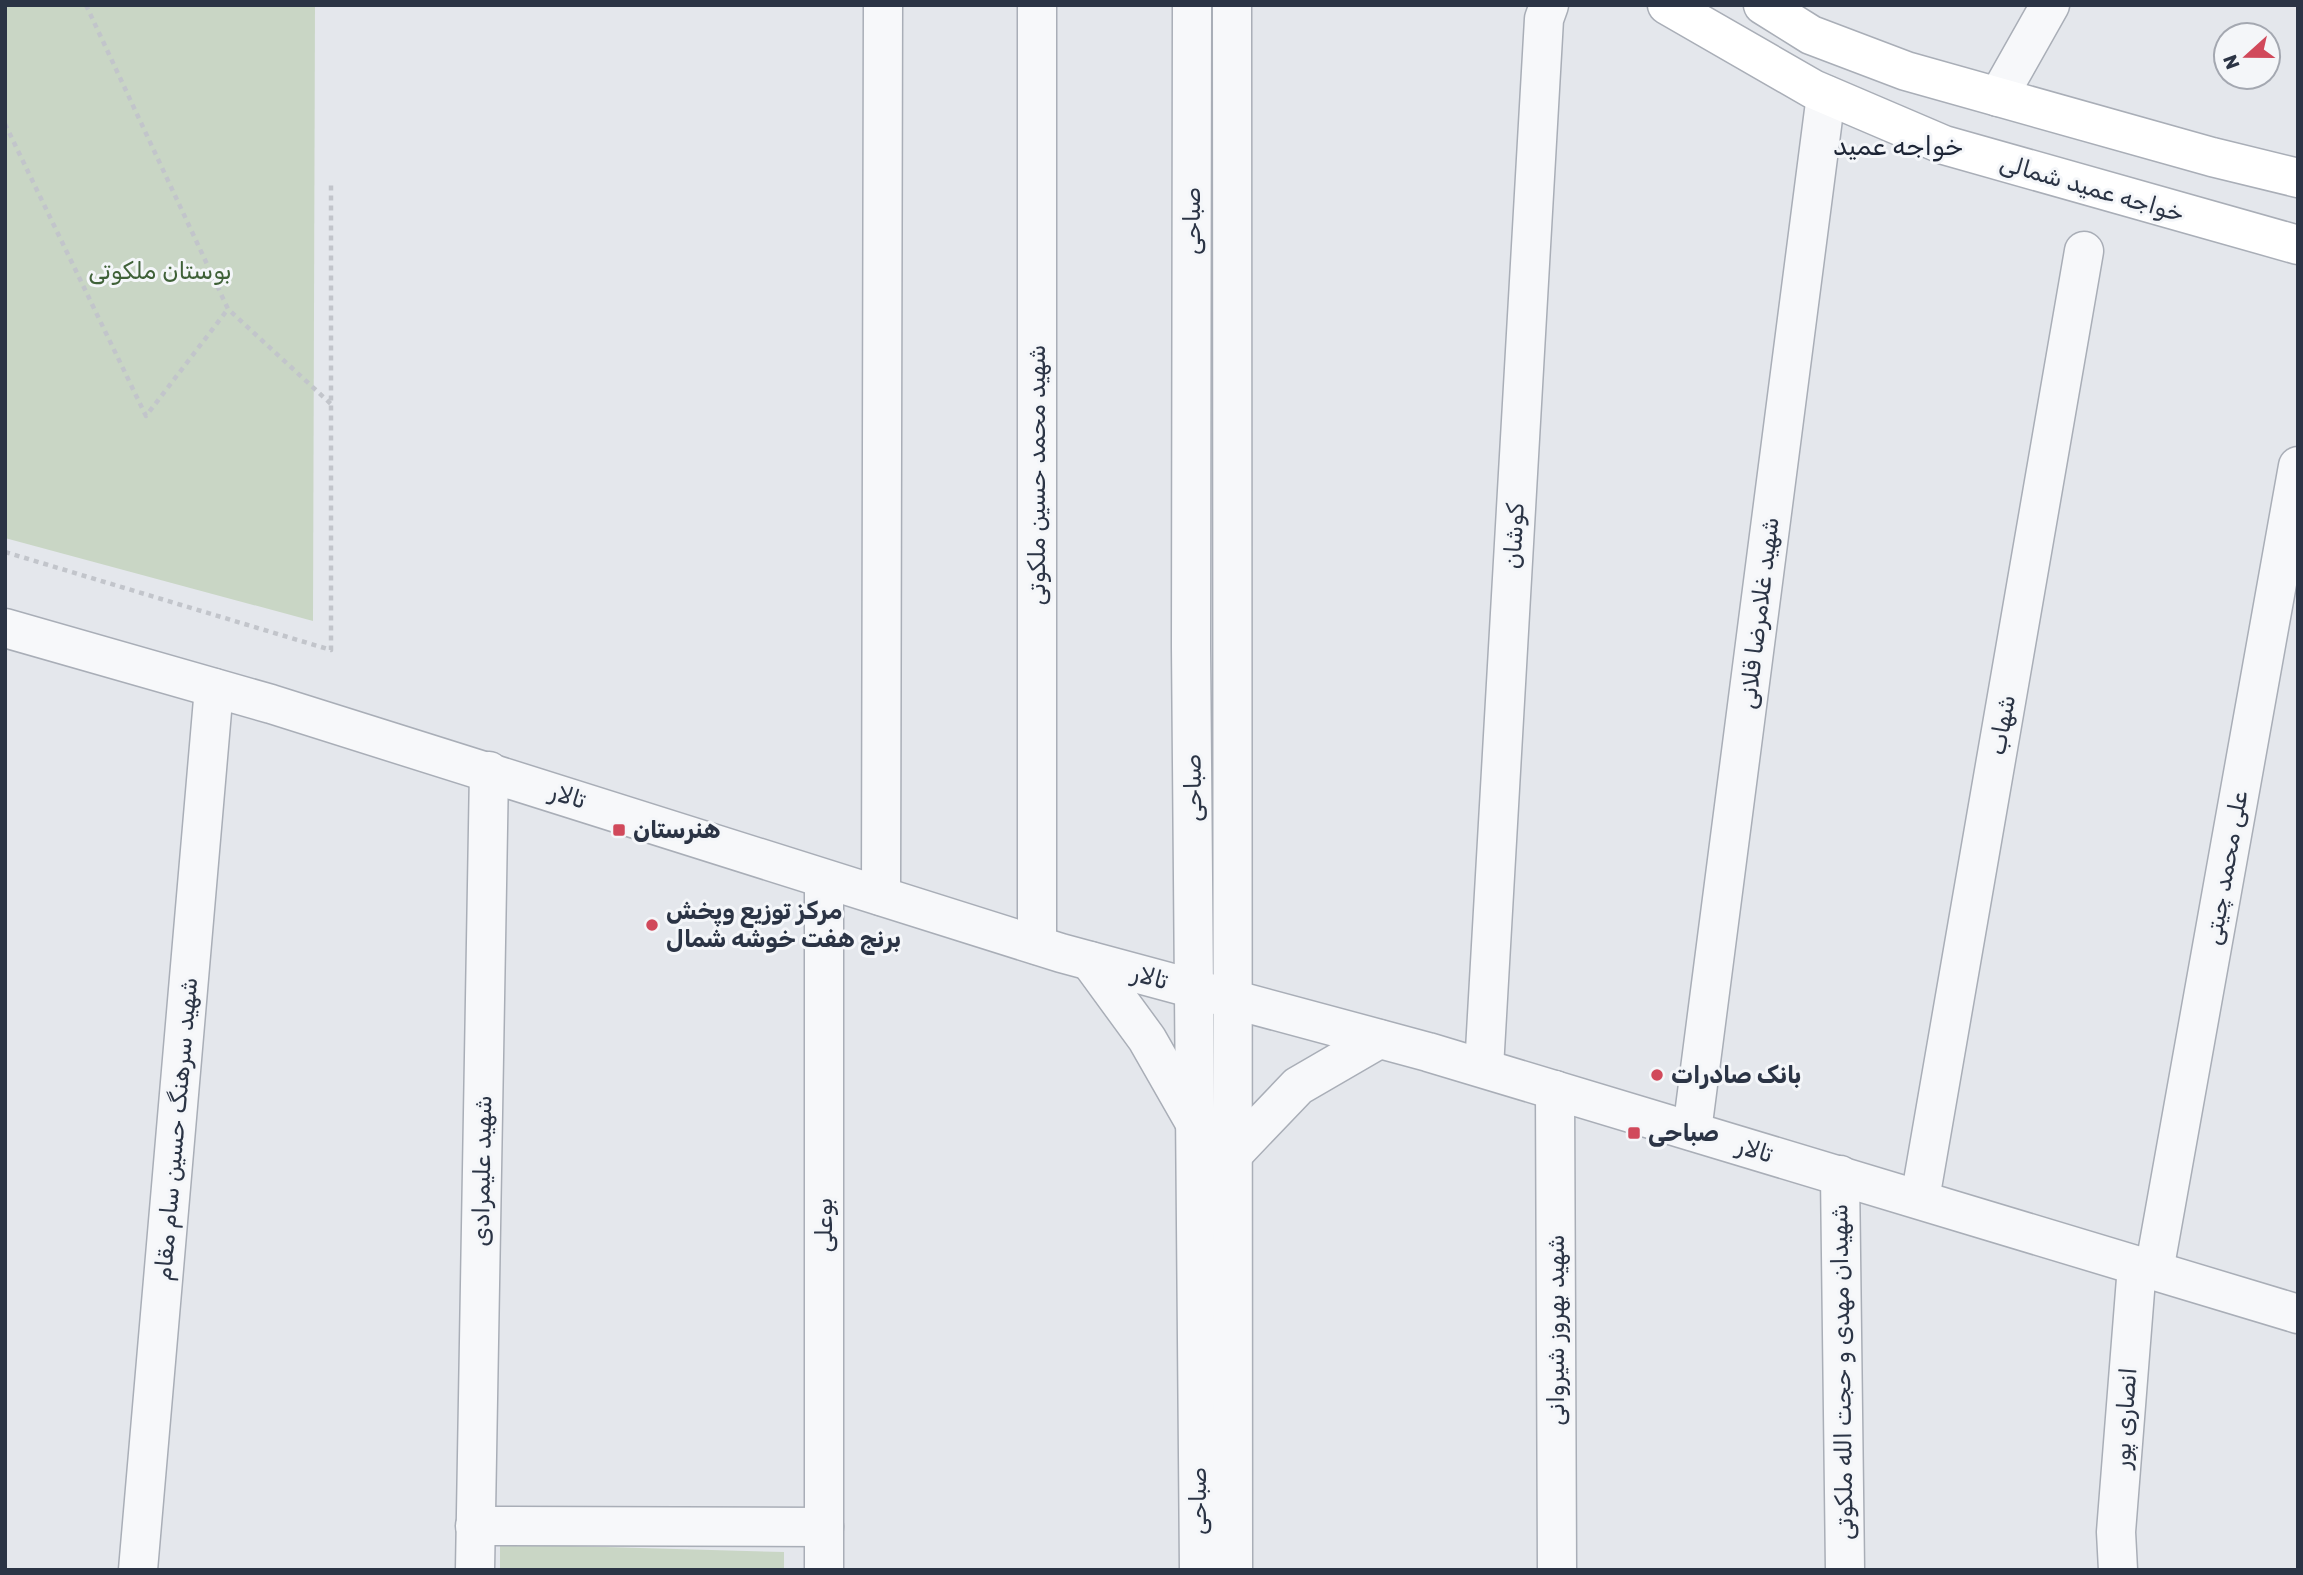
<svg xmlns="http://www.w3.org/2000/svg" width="2303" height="1575" font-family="Rubik,'Noto Sans Arabic',sans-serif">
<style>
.green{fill:#c9d6c5}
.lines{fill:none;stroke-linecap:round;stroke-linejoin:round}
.minor-casing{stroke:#a9aeb7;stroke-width:41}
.tertiary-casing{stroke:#a9aeb7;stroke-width:41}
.secondary-casing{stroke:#a9aeb7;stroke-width:41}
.path{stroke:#c2c5cb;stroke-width:4.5;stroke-dasharray:5 5;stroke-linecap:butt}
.minor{stroke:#f7f8fa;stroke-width:38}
.tertiary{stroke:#f7f8fa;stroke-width:38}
.secondary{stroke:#fff;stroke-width:38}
.poi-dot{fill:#d1495b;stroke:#f4f6f9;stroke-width:2.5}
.labels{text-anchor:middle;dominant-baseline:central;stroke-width:6;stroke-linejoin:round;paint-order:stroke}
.street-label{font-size:24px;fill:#2b3445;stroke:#f4f6f9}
.park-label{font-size:24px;fill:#3f6138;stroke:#f4f6f9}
.poi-label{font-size:24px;font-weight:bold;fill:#2b3445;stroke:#f4f6f9;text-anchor:start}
.neighbourhood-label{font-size:26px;fill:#1d2536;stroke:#f4f6f9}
</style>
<rect width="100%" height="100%" fill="#e4e7ec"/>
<g class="green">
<polygon points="5,5 315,5 313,621 5,538"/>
<polygon points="500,1544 784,1552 784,1570 500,1570"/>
</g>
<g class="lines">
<defs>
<g id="minor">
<polyline points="1037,5 1037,945"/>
<polyline points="1998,97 2050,5"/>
<polyline points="824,880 824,1570"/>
<polyline points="881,896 883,5"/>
<polyline points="1484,1068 1544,19 1549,5"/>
<polyline points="1555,1090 1557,1570"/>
<polyline points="1692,1131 1826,95"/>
<polyline points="1840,1175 1845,1570"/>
<polyline points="1920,1199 2084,251"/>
<polyline points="2154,1271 2298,466"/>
<polyline points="475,1526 824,1527"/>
<polyline points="138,1570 214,688"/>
<polyline points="475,1570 489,771"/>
<polyline points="2118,1570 2116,1532 2137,1266"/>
</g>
<g id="tertiary">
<polyline points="1192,5 1191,647 1199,1570"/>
<polyline points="1232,5 1233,1570"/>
<polyline points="5,628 271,704 1061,953 1428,1052 2298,1314"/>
<polyline points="1090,961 1147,1039 1195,1123"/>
<polyline points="1233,1154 1298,1086 1379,1039"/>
</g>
<g id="secondary">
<polyline points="1667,5 1813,89 1944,145 2298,245"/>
<polyline points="1763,5 1811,35 1906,71 2212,157 2298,178"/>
</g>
</defs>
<use href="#minor" class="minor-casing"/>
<use href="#tertiary" class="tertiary-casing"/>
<use href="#secondary" class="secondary-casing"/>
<g class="path">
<polyline points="86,5 228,309 331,404"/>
<polyline points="5,124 146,416 228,309"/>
<polyline points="5,552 331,650 331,185"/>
</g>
<use href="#minor" class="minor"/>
<use href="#tertiary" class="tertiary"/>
<use href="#secondary" class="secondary"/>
</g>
<g class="poi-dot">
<rect x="612" y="823" width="14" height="14" rx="3.5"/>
<circle cx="652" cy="925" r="7"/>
<circle cx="1657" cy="1075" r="7"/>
<rect x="1627" y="1126" width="14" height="14" rx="3.5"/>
</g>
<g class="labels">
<g class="street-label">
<text transform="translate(2092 188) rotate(16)">خواجه عمید شمالی</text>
<text transform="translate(1192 221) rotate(-90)">صباحی</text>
<text transform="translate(1037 475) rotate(-90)">شهید محمد حسین ملکوتی</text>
<text transform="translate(1514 536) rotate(-87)">کوشان</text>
<text transform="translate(1759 613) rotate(-83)">شهید غلامرضا قلانی</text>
<text transform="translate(2002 725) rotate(-80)">شهاب</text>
<text transform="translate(1193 788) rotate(-91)">صباحی</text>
<text transform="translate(568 796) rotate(17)">تالار</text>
<text transform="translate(2226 868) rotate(-80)">علی محمد چیتی</text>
<text transform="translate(1150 977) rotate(15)">تالار</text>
<text transform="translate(176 1129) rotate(-85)">شهید سرهنگ حسین سام مقام</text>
<text transform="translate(1755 1150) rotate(17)">تالار</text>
<text transform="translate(482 1171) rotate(-89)">شهید علیمرادی</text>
<text transform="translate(824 1225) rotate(-90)">بوعلی</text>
<text transform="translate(1556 1330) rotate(-90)">شهید بهروز شیروانی</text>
<text transform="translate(1842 1372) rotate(-91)">شهیدان مهدی و حجت الله ملکوتی</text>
<text transform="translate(2125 1418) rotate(-86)">انصاری پور</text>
<text transform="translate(1198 1501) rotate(-90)">صباحی</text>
</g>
<g class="park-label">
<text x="160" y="271">بوستان ملکوتی</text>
</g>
<g class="poi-label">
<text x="633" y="830">هنرستان</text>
<text x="666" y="911">مرکز توزیع وپخش<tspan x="666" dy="28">برنج هفت خوشه شمال</tspan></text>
<text x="1671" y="1075">بانک صادرات</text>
<text x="1648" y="1133">صباحی</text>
</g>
<g class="neighbourhood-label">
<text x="1898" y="146">خواجه عمید</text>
</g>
</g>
<rect width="2303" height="1575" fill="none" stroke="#2b3445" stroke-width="14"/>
<g transform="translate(2247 56) rotate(249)"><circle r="33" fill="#f4f6f9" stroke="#a4a8b1" stroke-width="2"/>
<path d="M0-5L12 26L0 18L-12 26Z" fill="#d1495b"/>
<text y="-10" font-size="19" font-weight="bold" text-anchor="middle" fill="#2b3445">N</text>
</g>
</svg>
